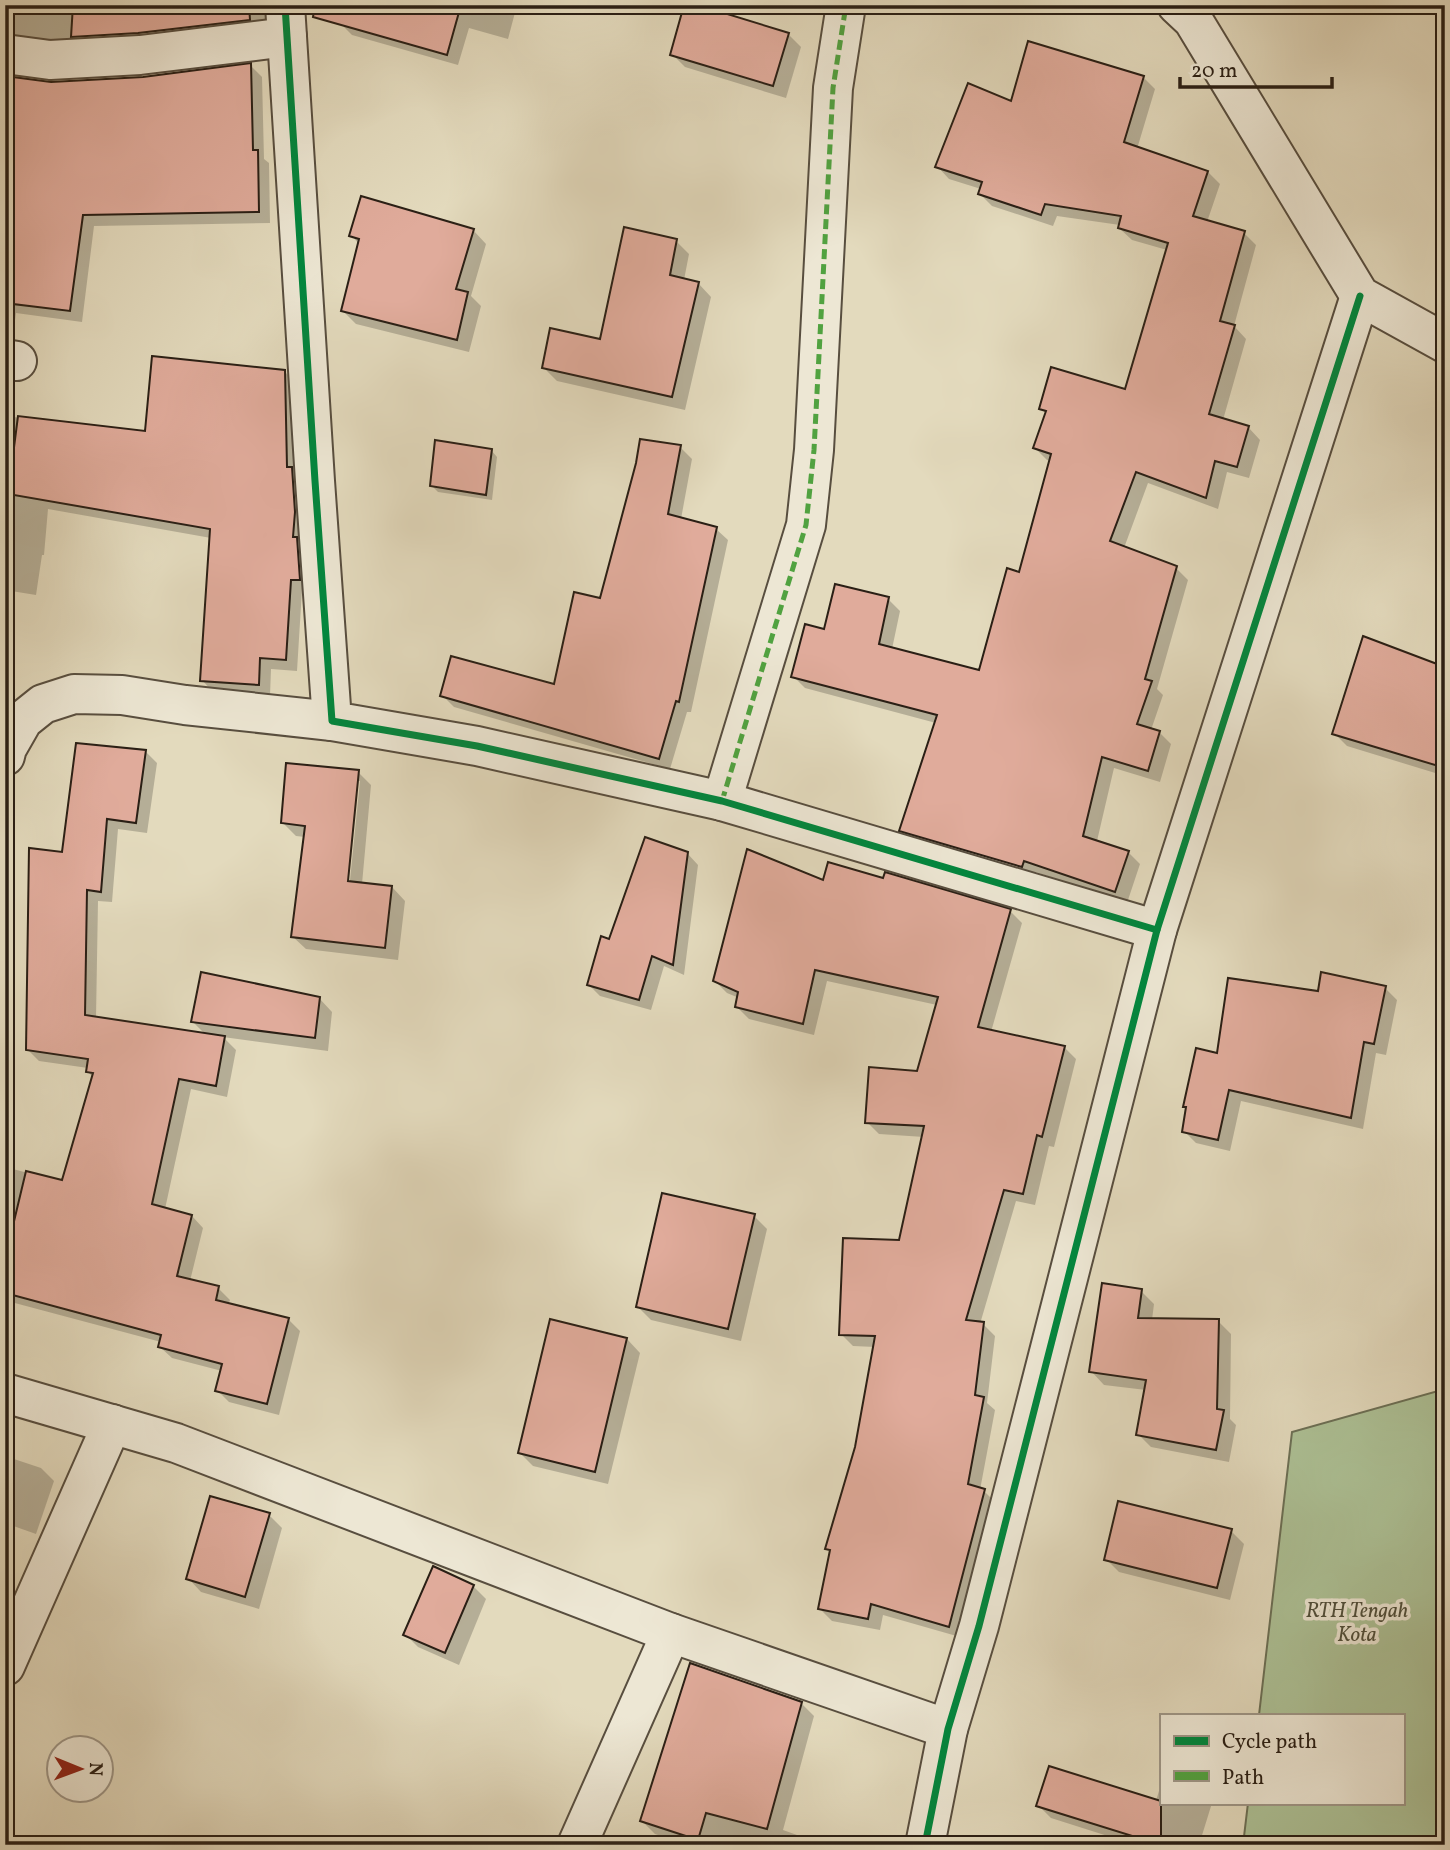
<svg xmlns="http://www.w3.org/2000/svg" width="1450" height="1850" font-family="Vollkorn,serif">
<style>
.green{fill:#adc196;stroke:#6c7056;stroke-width:2}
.shadow{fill:#0003;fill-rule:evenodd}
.building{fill:#e0ab9b;stroke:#2a1f15;stroke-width:2}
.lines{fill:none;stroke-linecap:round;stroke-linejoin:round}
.street-casing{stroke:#584e3f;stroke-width:42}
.street{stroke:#ede7d4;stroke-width:38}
.quiet{stroke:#51a240;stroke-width:5;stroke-dasharray:10 5;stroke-linecap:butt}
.cycleway-casing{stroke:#ede7d4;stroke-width:11}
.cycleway{stroke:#00873e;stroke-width:7}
.labels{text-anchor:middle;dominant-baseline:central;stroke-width:7;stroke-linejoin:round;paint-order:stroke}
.park-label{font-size:21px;font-style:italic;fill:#51503c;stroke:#ede7d4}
</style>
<rect width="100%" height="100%" fill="#e3dabd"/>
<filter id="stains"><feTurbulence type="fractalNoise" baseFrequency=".00286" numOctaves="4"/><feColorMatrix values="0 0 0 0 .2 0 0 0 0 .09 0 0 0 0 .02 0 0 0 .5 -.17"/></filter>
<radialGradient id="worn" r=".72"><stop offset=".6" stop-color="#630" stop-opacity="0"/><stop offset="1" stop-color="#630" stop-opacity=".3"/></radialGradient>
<polygon class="green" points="1445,1389 1445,1845 1243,1845 1248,1803 1403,1803 1403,1715 1259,1715 1292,1432"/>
<g class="shadow">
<polygon points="5,5 265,5 266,30 5,47"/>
<polygon points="347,5 517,5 508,39 469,28 458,65 352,35 341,24"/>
<polygon points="788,34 801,47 786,98 685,67 672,54"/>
<polygon points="250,65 262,77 264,159 269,163 270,223 94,226 82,322 16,313 11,350 5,353 5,222 47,83 141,79"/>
<polygon points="1143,77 1155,89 1137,149 1208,172 1220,184 1207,222 1244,233 1256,245 1234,326 1246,339 1223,420 1248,427 1260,440 1249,478 1227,472 1218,509 1148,483 1124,548 1176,568 1188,580 1157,689 1163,695 1151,730 1159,732 1171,744 1160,782 1114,768 1097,841 1128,852 1140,864 1127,903 1036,872 1034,878 913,842 901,830 936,723 805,688 793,676 825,631 888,599 900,611 892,649 980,672 1021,574 1051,461 1047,460 1035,448 1047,414 1041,408 1126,391 1167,250 1132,240 1119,228 1120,225 1057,216 1053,226 992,206 980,194 981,189 949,179 937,166 1012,103"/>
<polygon points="473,230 486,244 471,296 481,306 469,352 356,324 343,311 359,244 351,235"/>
<polygon points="676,241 689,254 684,280 698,283 711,297 685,410 557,381 544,368 601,341"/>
<polygon points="284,371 296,383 311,591 302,590 297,671 271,669 270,696 213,692 202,680 211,538 48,509 44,555 42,555 36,595 5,590 5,416 147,433"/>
<polygon points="680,447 692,459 681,519 716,529 728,540 691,712 687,712 670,769 454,707 442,695 555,687"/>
<polygon points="491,450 497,457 492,500 438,492 431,485"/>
<polygon points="1445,669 1445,776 1347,746 1334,733"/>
<polygon points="145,751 157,763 147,833 118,829 112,902 98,901 96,1018 206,1035 193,1022 319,998 332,1012 328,1051 223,1037 236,1050 227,1097 191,1089 165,1209 192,1216 203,1228 190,1281 218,1288 230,1300 228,1305 288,1319 300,1331 279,1415 229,1402 217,1390 222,1371 172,1358 160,1347 161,1342 11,1302 5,1295 5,1167 63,1182 94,1078 88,1072 88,1068 39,1061 27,1049 63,853"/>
<path d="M 358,772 L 371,785 L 362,884 L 392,887 L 405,901 L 398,960 L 306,949 L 292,936 L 305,837 L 296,836 L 283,823 ZM 356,781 L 360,781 L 349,890 L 345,889 Z"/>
<polygon points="687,853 698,865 684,975 664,966 651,1010 600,996 588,984 611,941"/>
<polygon points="884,880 1010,911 1022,923 991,1032 1064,1047 1076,1059 1054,1147 1049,1146 1035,1205 1016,1201 980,1324 983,1324 995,1336 987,1403 995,1410 980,1490 984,1491 996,1503 960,1637 883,1615 880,1630 832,1621 820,1609 831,1553 827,1548 857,1448 875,1347 853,1346 841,1334 901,1241 924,1137 879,1134 867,1122 918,1073 937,1005 827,981 814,1035 749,1019 737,1007 739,998 727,993 715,981 824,882"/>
<polygon points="1385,988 1397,1000 1386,1055 1376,1053 1363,1129 1241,1101 1230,1151 1196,1143 1184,1131 1218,1055 1319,993"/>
<polygon points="754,1216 767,1229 741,1341 651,1320 637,1306"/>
<polygon points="1141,1291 1154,1304 1152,1320 1218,1321 1231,1334 1230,1419 1236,1425 1229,1462 1151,1447 1138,1434 1146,1390 1104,1385 1091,1371"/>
<polygon points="627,1339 640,1353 608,1484 533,1466 520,1453"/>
<polygon points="5,1456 41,1468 54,1481 36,1534 5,1523"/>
<polygon points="269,1515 282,1528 259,1609 201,1592 188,1578"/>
<polygon points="1231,1531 1244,1544 1230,1600 1119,1572 1106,1559"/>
<polygon points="473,1586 486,1599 459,1665 418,1647 405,1634"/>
<polygon points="801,1703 814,1716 783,1830 825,1845 671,1845 673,1840 655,1834 642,1821"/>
<polygon points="1161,1784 1161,1803 1212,1803 1199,1845 1173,1837 1171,1845 1136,1845 1051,1818 1038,1805 1156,1801"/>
</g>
<g class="building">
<polygon points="73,5 249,5 250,20 138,33 71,37"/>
<polygon points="315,5 461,5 447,55 313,17"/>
<polygon points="684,5 698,5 789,33 773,86 670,55"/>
<polygon points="1028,41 1144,76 1124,142 1208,171 1193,216 1245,231 1220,321 1235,325 1209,414 1249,426 1237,467 1215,461 1206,498 1136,472 1110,541 1177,566 1145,679 1152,681 1137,724 1160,731 1148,771 1102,757 1083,836 1129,851 1115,892 1024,861 1022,867 899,831 937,715 791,677 805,624 824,629 835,584 889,597 879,644 979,670 1007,568 1019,572 1051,454 1033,448 1046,411 1039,409 1051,367 1125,389 1168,243 1118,228 1121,216 1045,204 1041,215 978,194 982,182 935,167 968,83 1011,101"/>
<polygon points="251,63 253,150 258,150 259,212 83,215 70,311 5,303 5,76 51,82 143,77"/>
<polygon points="361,196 474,229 456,289 468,292 457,340 341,311 359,239 349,236"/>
<polygon points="624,227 677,239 670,275 699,282 672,397 542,368 550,328 600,339"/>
<polygon points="152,356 285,370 287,467 292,467 295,512 293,537 297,537 300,580 291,580 286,660 260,658 259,685 200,681 210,529 8,494 18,416 145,431"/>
<polygon points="640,439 681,445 668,514 717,527 679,702 676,701 659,759 440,696 451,656 554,684 574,592 600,598 636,463"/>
<polygon points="435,440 492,449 486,495 430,486"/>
<polygon points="1363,636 1445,667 1445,768 1332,734"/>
<polygon points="76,743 146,750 136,823 107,819 101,892 87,890 85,1015 225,1036 216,1086 179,1079 152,1204 192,1215 177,1276 219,1286 216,1300 289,1318 267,1404 215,1391 222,1364 158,1347 161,1335 5,1293 5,1259 26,1171 62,1180 93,1073 86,1072 88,1059 26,1050 29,848 62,852"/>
<polygon points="286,763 359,770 348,881 392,886 385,948 291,937 305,826 281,823"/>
<polygon points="645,837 688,852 673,965 652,956 639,1000 587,985 601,936 609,939"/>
<polygon points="747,849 823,880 828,862 883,878 885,872 1011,909 978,1027 1065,1046 1042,1137 1037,1135 1023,1194 1004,1190 966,1320 984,1322 975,1395 984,1397 968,1484 985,1489 949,1627 871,1604 868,1619 818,1609 830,1550 825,1549 855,1447 875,1336 839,1335 843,1238 899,1240 924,1126 865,1123 869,1067 917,1071 938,997 815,970 803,1024 735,1007 738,992 713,981"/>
<polygon points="201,972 320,997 315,1038 191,1022"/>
<polygon points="1321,972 1386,986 1374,1044 1364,1042 1351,1118 1229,1090 1218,1140 1182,1132 1186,1107 1183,1107 1196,1048 1217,1053 1228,978 1318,991"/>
<polygon points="662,1193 755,1214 728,1329 636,1307"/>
<polygon points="1102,1283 1142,1289 1138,1318 1219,1319 1217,1409 1224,1410 1216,1450 1136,1435 1146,1380 1089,1372"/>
<polygon points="550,1319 627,1338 595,1472 518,1453"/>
<polygon points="210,1496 270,1513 245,1597 186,1579"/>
<polygon points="1118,1501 1232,1529 1217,1588 1104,1560"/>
<polygon points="433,1566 474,1585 445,1653 403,1635"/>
<polygon points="690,1663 802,1702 767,1829 706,1813 698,1840 640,1821"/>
<polygon points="1049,1766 1161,1801 1161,1845 1036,1806"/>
</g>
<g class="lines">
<defs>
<g id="street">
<polyline points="285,5 315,481 332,721 477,746 722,801 1157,930"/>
<polyline points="1177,5 1193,20 1360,296 1445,343"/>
<polyline points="5,54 50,60 140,55 287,37"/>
<polyline points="5,359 17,361"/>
<polyline points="5,756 7,748 23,720 43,704 74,694 122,695 185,705 332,721"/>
<polyline points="722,801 806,525 814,450 833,88 846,5"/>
<polyline points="5,1393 176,1443 671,1633 948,1729"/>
<polyline points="5,1666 112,1424"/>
<polyline points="577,1845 671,1633"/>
<polyline points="925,1845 948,1729 979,1626 1157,930 1360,296"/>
</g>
</defs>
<use href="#street" class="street-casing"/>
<use href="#street" class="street"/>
<polyline class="quiet" points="722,801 806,525 814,450 833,88 846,5"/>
<defs>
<g id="cycleway">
<polyline points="285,5 315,481 332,721 477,746 722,801 1157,930"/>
<polyline points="925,1845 948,1729 979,1626 1157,930 1360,296"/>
</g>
</defs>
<use href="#cycleway" class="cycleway-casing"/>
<use href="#cycleway" class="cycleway"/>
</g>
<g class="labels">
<g class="park-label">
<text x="1357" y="1611">RTH Tengah<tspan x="1357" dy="24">Kota</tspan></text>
</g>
</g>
<rect width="1450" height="1850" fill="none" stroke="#e3dabd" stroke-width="28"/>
<rect x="7" y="7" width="1436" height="1836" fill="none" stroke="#2a1f15" stroke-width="3.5"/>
<rect x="14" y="14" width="1422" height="1822" fill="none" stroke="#2a1f15" stroke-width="2"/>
<rect x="1160" y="1714" width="245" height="91" fill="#ede7d4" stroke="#9f9788" stroke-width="2"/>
<rect x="1174" y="1736" width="35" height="10" fill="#00873e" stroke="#9f9788" stroke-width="2"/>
<text x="1222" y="1748" font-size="21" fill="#2a1f15">Cycle path</text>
<rect x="1174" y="1771" width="35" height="10" fill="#51a240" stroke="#9f9788" stroke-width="2"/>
<text x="1222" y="1784" font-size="21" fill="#2a1f15">Path</text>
<g transform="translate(80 1769) rotate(91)"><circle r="33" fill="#ede7d4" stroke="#9f9788" stroke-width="2"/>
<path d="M0-5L12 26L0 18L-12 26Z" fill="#8f2418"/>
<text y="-10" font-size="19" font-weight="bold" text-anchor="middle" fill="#2a1f15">N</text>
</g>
<path d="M1180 77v10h152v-10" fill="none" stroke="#2a1f15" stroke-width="3.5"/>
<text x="1191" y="77" font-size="21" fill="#2a1f15" stroke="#ede7d4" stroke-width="5" paint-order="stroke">20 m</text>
<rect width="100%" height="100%" filter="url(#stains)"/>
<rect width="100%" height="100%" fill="url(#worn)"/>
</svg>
